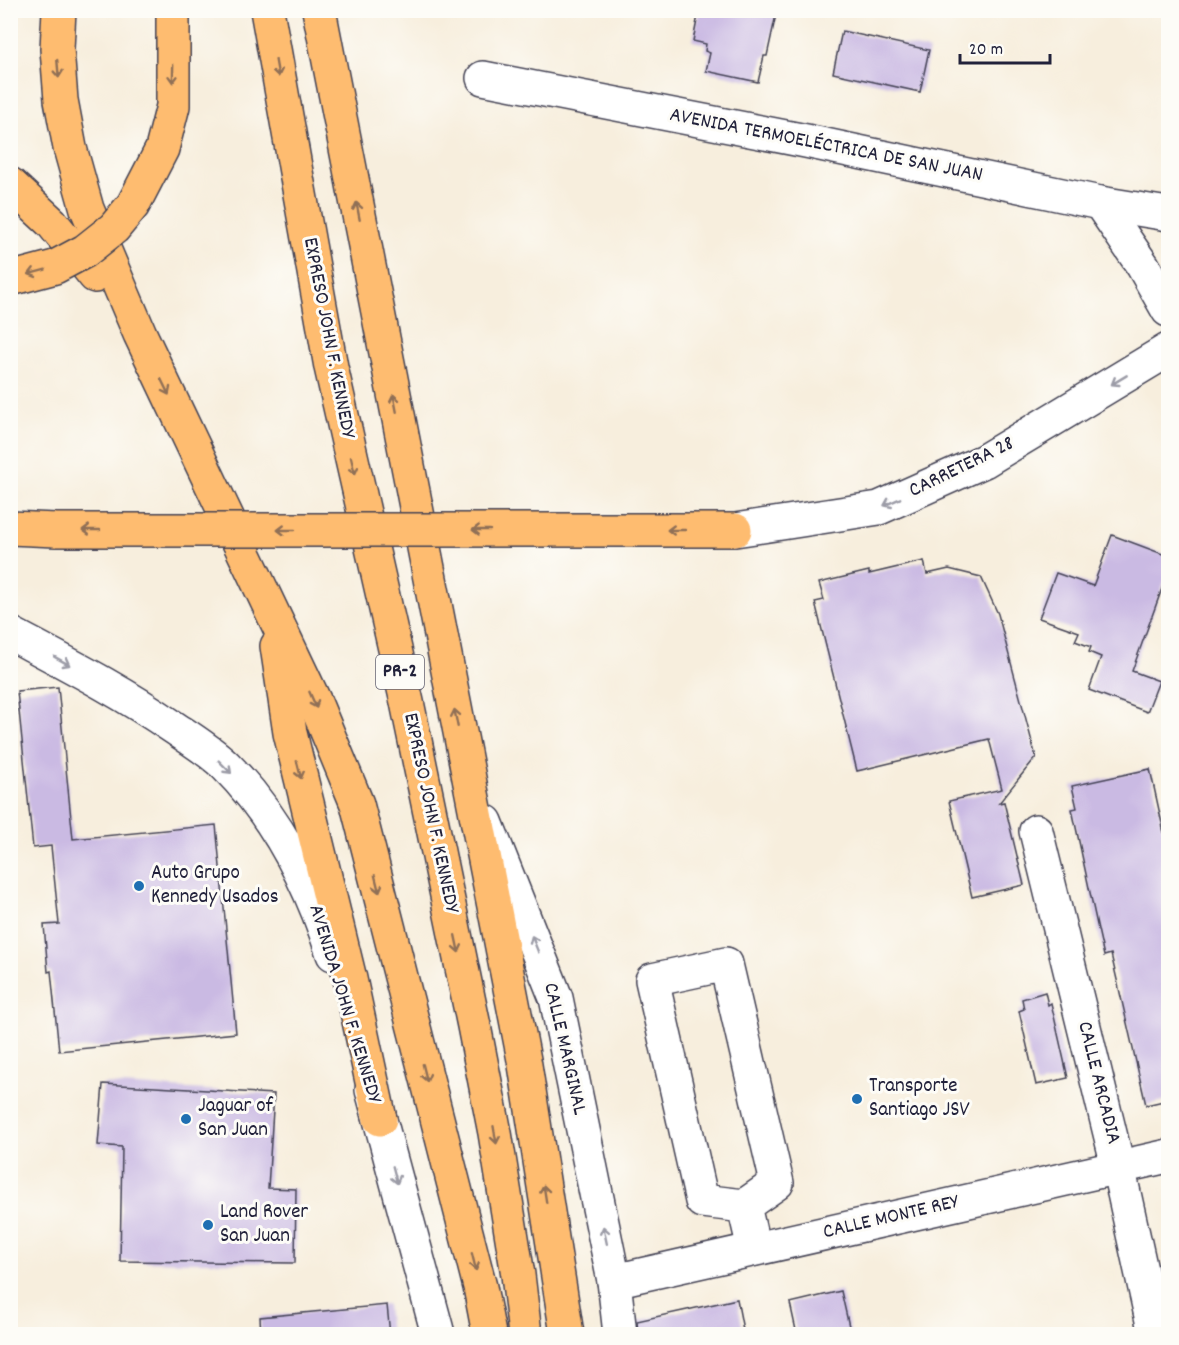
<svg xmlns="http://www.w3.org/2000/svg" width="1179" height="1345" font-family="Dekko,sans-serif">
<style>
.building{fill:#cabae3}
.lines{fill:none;stroke-linecap:round;stroke-linejoin:round}
.minor-casing{stroke:#424153;stroke-width:36}
.highway-casing{stroke:#424153;stroke-width:36}
.minor{stroke:#fff;stroke-width:33}
.highway{stroke:#febc70;stroke-width:33}
.highway-bridge-casing{stroke:#424153;stroke-width:36;stroke-linecap:butt}
.highway-bridge{stroke:#febc70;stroke-width:33}
.oneway{stroke:#906f56}
.oneway2{stroke:#9c9ca7}
.poi-dot{fill:#1f6fb2;stroke:#fdfcf7;stroke-width:2}
.labels{text-anchor:middle;dominant-baseline:central;stroke-width:6;stroke-linejoin:round;paint-order:stroke}
.shield{fill:#fdfcf7;stroke:#646373;stroke-width:1.5}
.shield-label{font-size:20px;font-weight:bold;fill:#22223b}
.street-label{font-size:21px;fill:#22223b;stroke:#fdfcf7}
.poi-label{font-size:21px;fill:#22223b;stroke:#fdfcf7;text-anchor:start}
</style>
<rect width="100%" height="100%" fill="#fdfcf7"/>
<filter id="ink" filterUnits="userSpaceOnUse"><feTurbulence type="fractalNoise" baseFrequency=".0167" numOctaves="2"/><feDisplacementMap in="SourceGraphic" scale="12" xChannelSelector="R" yChannelSelector="G"/><feConvolveMatrix kernelMatrix="1 2 1 2 8 2 1 2 1" color-interpolation-filters="sRGB"/></filter>
<filter id="wash" filterUnits="userSpaceOnUse"><feTurbulence type="fractalNoise" baseFrequency=".008" numOctaves="4" result="noise"/><feDisplacementMap in="SourceGraphic" scale="24" xChannelSelector="R" yChannelSelector="G"/><feGaussianBlur stdDeviation="1.35" result="paint"/><feColorMatrix in="noise" values="0 0 0 0 0 0 0 0 0 0 0 0 0 0 0 0 0 1.4 0 .05"/><feComposite in="paint" operator="in"/></filter>
<g filter="url(#wash)">
<rect width="100%" height="100%" fill="#f7eedd"/>
<g id="blocks">
<g class="building">
<polygon points="699,10 777,10 767,56 764,56 758,82 706,71 710,53 705,51 706,44 693,41"/>
<polygon points="842,31 929,50 920,92 833,73"/>
<polygon points="1112,535 1168,556 1168,572 1132,671 1159,681 1147,712 1089,690 1101,657 1089,652 1091,647 1075,641 1079,632 1039,618 1056,573 1093,586"/>
<polygon points="924,561 927,574 949,569 981,577 998,614 1036,757 999,803 1004,802 1024,885 972,897 949,801 1002,789 989,739 857,771 815,602 824,600 819,583 869,571 869,574"/>
<polygon points="58,687 73,839 216,825 236,1033 59,1051 51,971 48,972 44,925 59,924 51,846 33,848 17,691"/>
<polygon points="1150,769 1168,851 1168,1100 1146,1105 1111,954 1104,956 1097,925 1072,809 1077,808 1072,786"/>
<polygon points="1045,992 1048,1005 1051,1003 1068,1078 1036,1085 1019,1011 1024,1009 1022,999"/>
<polygon points="103,1084 274,1094 268,1188 296,1189 295,1263 120,1261 122,1147 98,1145"/>
<polygon points="841,1291 851,1335 797,1335 790,1303"/>
<polygon points="737,1299 744,1335 638,1335 637,1321"/>
<polygon points="387,1305 390,1335 261,1335 260,1317"/>
</g>
</g>
</g>
<g filter="url(#ink)">
<use href="#blocks" fill-opacity="0" stroke="#424153" stroke-width="1.5"/>
<g class="lines">
<defs>
<g id="minor">
<polyline points="483,78 806,141 1100,203 1168,214"/>
<polyline points="1100,203 1143,266 1168,310"/>
<polyline points="735,530 879,508 984,461 1168,350"/>
<path d="M 10,633 C 66,663 121,691 173,727 C 191,739 209,750 225,765 C 277,817 311,885 333,954"/>
<polyline points="486,822 556,998 614,1281 620,1334"/>
<polyline points="1036,831 1118,1166 1155,1334"/>
<polyline points="372,1090 438,1334"/>
<polyline points="744,1206 702,1201 652,980 726,964 777,1183 744,1206 754,1249"/>
<polyline points="614,1281 1168,1156"/>
</g>
<g id="highway">
<polyline points="59,10 57,49 61,100 70,148 87,209 140,334 314,700 357,804 480,1287 489,1334"/>
<polyline points="267,10 331,367 407,702 474,1026 495,1133 518,1275 525,1334"/>
<polyline points="319,10 525,1065 567,1334"/>
<polyline points="10,184 52,223 95,276"/>
<polyline points="10,528 56,530"/>
<polyline points="277,646 290,733 350,979 380,1119"/>
</g>
</defs>
<use href="#minor" class="minor-casing"/>
<use href="#highway" class="highway-casing"/>
<use href="#minor" class="minor"/>
<use href="#highway" class="highway"/>
<defs>
<g id="highway-bridge">
<polyline points="10,279 55,267 85,251 114,228 133,205 162,149 173,106 173,16"/>
<polyline points="56,530 735,530"/>
</g>
</defs>
<use href="#highway-bridge" class="highway-bridge-casing"/>
<use href="#highway-bridge" class="highway-bridge"/>
</g>
<defs><path id="oneway-shaft" d="M-6 0H5M1.5-3L5.5 0L1.5 3" fill="none" stroke-width="1.6" stroke-linecap="round" stroke-linejoin="round" transform="scale(1.5)"/></defs>
<g class="oneway">
<use href="#oneway-shaft" transform="translate(277 68) rotate(80)"/>
<use href="#oneway-shaft" transform="translate(58 69) rotate(85)"/>
<use href="#oneway-shaft" transform="translate(173 74) rotate(91)"/>
<use href="#oneway-shaft" transform="translate(358 211) rotate(-101)"/>
<use href="#oneway-shaft" transform="translate(37 272) rotate(165)"/>
<use href="#oneway-shaft" transform="translate(165 387) rotate(64)"/>
<use href="#oneway-shaft" transform="translate(395 403) rotate(-101)"/>
<use href="#oneway-shaft" transform="translate(353 466) rotate(77)"/>
<use href="#oneway-shaft" transform="translate(91 530) rotate(180)"/>
<use href="#oneway-shaft" transform="translate(286 530) rotate(180)"/>
<use href="#oneway-shaft" transform="translate(481 530) rotate(180)"/>
<use href="#oneway-shaft" transform="translate(676 530) rotate(180)"/>
<use href="#oneway-shaft" transform="translate(313 700) rotate(66)"/>
<use href="#oneway-shaft" transform="translate(456 718) rotate(-101)"/>
<use href="#oneway-shaft" transform="translate(299 770) rotate(76)"/>
<use href="#oneway-shaft" transform="translate(377 884) rotate(76)"/>
<use href="#oneway-shaft" transform="translate(457 944) rotate(78)"/>
<use href="#oneway-shaft" transform="translate(425 1073) rotate(76)"/>
<use href="#oneway-shaft" transform="translate(495 1135) rotate(80)"/>
<use href="#oneway-shaft" transform="translate(545 1194) rotate(-99)"/>
<use href="#oneway-shaft" transform="translate(474 1262) rotate(76)"/>
</g>
<g class="oneway2">
<use href="#oneway-shaft" transform="translate(1119 380) rotate(149)"/>
<use href="#oneway-shaft" transform="translate(892 502) rotate(156)"/>
<use href="#oneway-shaft" transform="translate(62 661) rotate(29)"/>
<use href="#oneway-shaft" transform="translate(225 767) rotate(45)"/>
<use href="#oneway-shaft" transform="translate(535 944) rotate(-112)"/>
<use href="#oneway-shaft" transform="translate(395 1175) rotate(75)"/>
<use href="#oneway-shaft" transform="translate(605 1235) rotate(-102)"/>
</g>
</g>
<g class="poi-dot">
<circle cx="139" cy="886" r="6"/>
<circle cx="857" cy="1099" r="6"/>
<circle cx="186" cy="1119" r="6"/>
<circle cx="208" cy="1225" r="6"/>
</g>
<g class="labels">
<rect class="shield" x="376" y="655" width="48" height="34" rx="4.5"/>
<g class="shield-label">
<text x="400" y="672">PR-2</text>
</g>
<g class="street-label">
<text transform="translate(826 146) rotate(11)">AVENIDA TERMOELÉCTRICA DE SAN JUAN</text>
<text transform="translate(328 338) rotate(79)">EXPRESO JOHN F. KENNEDY</text>
<text transform="translate(962 468) rotate(-26)">CARRETERA 28</text>
<text transform="translate(430 813) rotate(78)">EXPRESO JOHN F. KENNEDY</text>
<text transform="translate(344 1004) rotate(73)">AVENIDA JOHN F. KENNEDY</text>
<text transform="translate(564 1049) rotate(77)">CALLE MARGINAL</text>
<text transform="translate(1098 1083) rotate(76)">CALLE ARCADIA</text>
<text transform="translate(891 1218) rotate(-13)">CALLE MONTE REY</text>
</g>
<g class="poi-label">
<text x="151" y="874">Auto Grupo<tspan x="151" dy="24">Kennedy Usados</tspan></text>
<text x="869" y="1087">Transporte<tspan x="869" dy="24">Santiago JSV</tspan></text>
<text x="198" y="1107">Jaguar of<tspan x="198" dy="24">San Juan</tspan></text>
<text x="220" y="1213">Land Rover<tspan x="220" dy="24">San Juan</tspan></text>
</g>
</g>
<rect width="1179" height="1345" fill="none" stroke="#fdfcf7" stroke-width="36"/>
<path d="M960 54v9h90v-9" fill="none" stroke="#22223b" stroke-width="3"/>
<text x="969" y="54" font-size="18" fill="#22223b" stroke="#fdfcf7" stroke-width="4.5" paint-order="stroke">20 m</text>
</svg>
